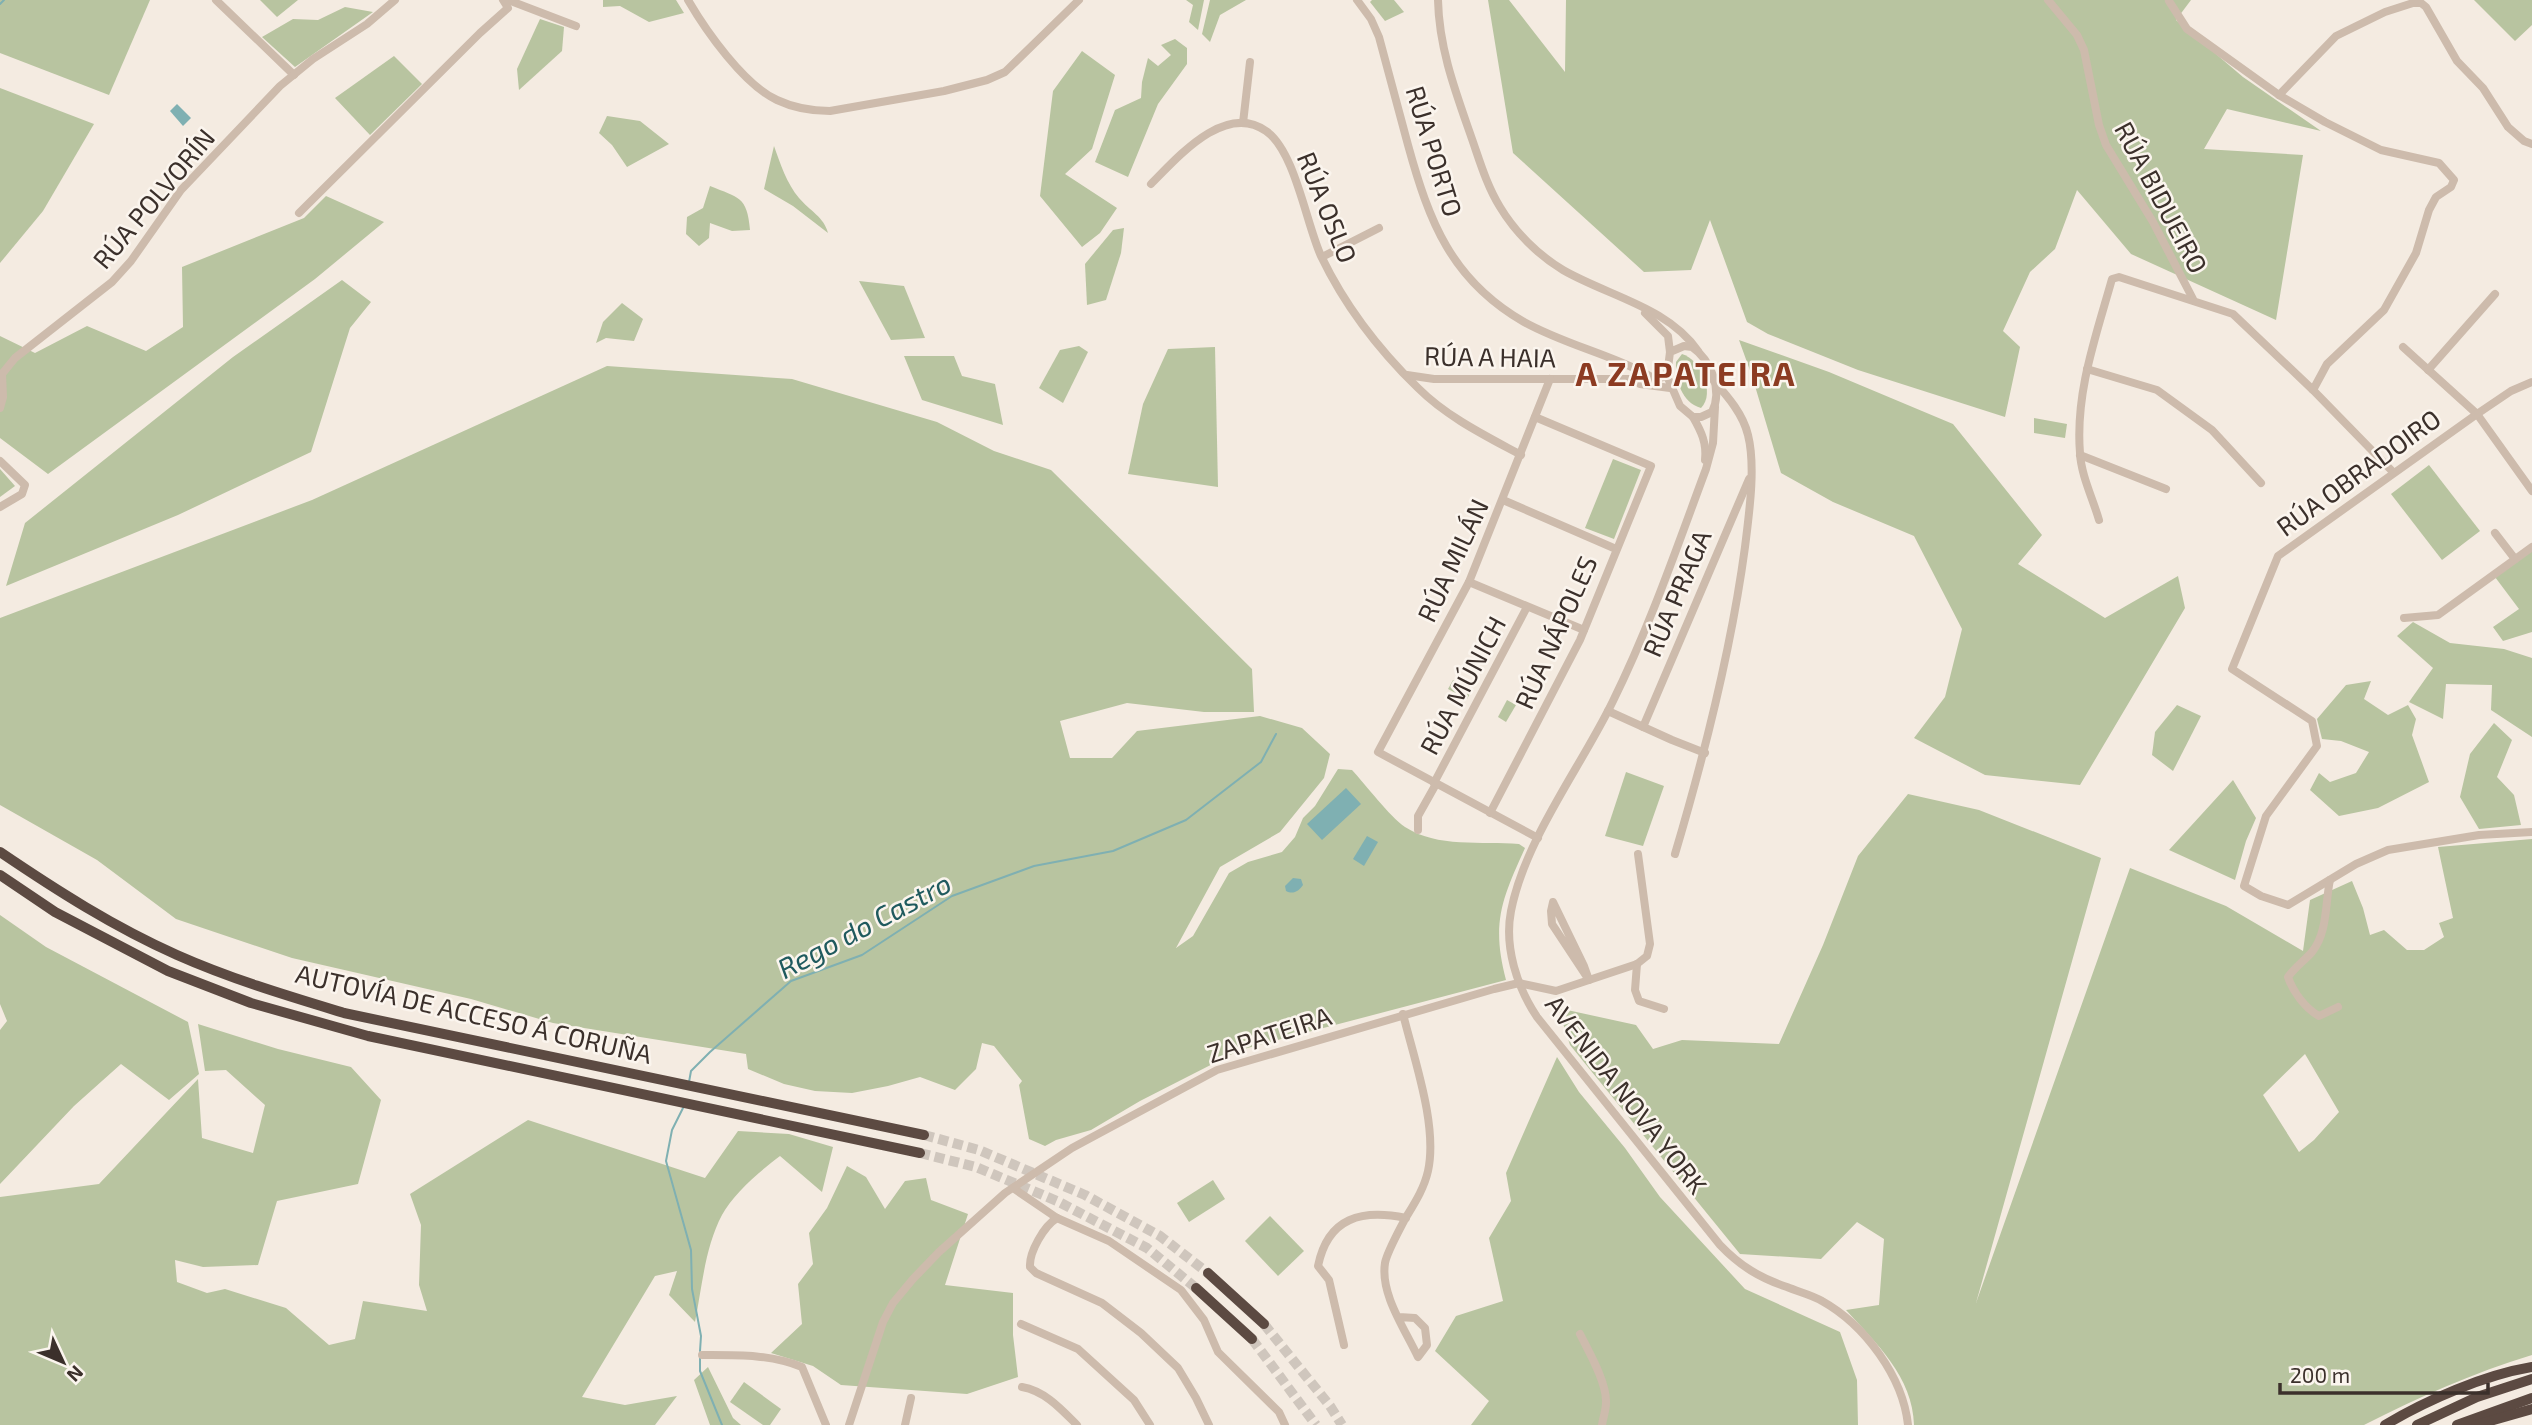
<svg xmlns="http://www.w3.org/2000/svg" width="2532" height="1425" font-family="'Exo 2',sans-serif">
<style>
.green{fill:#b8c4a0;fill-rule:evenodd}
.water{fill:#7fb0b2}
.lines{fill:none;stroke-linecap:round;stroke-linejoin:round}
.stream{stroke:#7fb0b2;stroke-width:2}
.highway-tunnel{stroke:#cfc6bd;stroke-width:10;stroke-dasharray:10 5;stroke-linecap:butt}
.minor{stroke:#cdbbac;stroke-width:8}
.highway{stroke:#5c4a42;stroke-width:10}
.labels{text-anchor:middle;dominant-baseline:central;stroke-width:5;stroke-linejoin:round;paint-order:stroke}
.street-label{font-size:26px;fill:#3b302b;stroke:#fbf5ee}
.water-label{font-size:28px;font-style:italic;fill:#1f5a5e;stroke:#fbf5ee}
.district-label{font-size:33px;font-weight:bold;letter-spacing:2px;fill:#8c3b22;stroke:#fbf5ee}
</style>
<rect width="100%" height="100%" fill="#f4ebe1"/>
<g class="green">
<polygon points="0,0 150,0 109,95 0,53"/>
<polygon points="260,0 298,0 277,17"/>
<polygon points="603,0 676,0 684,13 649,22 620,6 603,7"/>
<polygon points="1186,0 1204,0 1198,30 1189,22 1193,5"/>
<polygon points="1210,0 1246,0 1220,15 1210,42 1202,34"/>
<polygon points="1372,0 1394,0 1404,12 1385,21 1370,2"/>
<polygon points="1488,0 1509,0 1565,72 1566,0 2191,0 2176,20 2243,77 2321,131 2227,109 2204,149 2303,155 2276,320 2131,254 2077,190 2055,249 2030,272 2003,331 2020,347 2005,417 1858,370 1768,334 1747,322 1710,220 1691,270 1644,272 1513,153"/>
<polygon points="2474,0 2532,0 2532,25 2515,41"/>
<polygon points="345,7 373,12 295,67 262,37 293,19 318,20"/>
<polygon points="540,19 564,27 562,51 519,90 517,69"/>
<polygon points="1175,39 1187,48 1187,64 1158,104 1128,177 1095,162 1115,110 1141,98 1142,82 1148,58 1158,66 1171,55 1161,45"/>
<polygon points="1082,51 1115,75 1092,149 1065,174 1117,208 1100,233 1082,247 1040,196 1053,91"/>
<polygon points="394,56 422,84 370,135 335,98"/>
<polygon points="0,88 94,124 43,211 0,263"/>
<polygon points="607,116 640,121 669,144 627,167 612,145 599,133"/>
<path d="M 774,146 C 780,163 787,184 799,198 C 810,211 824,217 828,233 L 793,206 L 764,189 Z"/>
<path d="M 710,186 C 739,198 747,196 750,230 L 732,231 L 710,223 L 709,238 L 699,246 L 686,234 L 687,217 L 703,208 Z"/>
<polygon points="326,196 384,222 315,279 48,474 0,438 0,336 35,353 87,326 146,351 183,327 182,267 304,218"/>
<polygon points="1124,228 1121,253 1106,300 1087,305 1085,264 1113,230"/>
<polygon points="342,280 371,302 350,328 311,452 178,515 6,586 25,523 233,357"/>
<polygon points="859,281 904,286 925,338 891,340"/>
<polygon points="622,303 643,319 634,341 606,338 596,343 603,322"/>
<polygon points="1739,340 1829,372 1953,424 2042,535 2018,564 2105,618 2178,576 2185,608 2080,785 1985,775 1914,738 1945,697 1962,629 1914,536 1833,502 1781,473 1752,376"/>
<polygon points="1079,346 1088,352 1063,403 1039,388 1060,350"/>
<polygon points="1215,347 1218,487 1128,474 1143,404 1168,349"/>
<path d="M 1682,354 C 1700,359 1716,393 1701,408 C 1682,403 1675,380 1676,362 Z"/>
<polygon points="904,356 954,356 962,376 995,384 1003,425 922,400"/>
<path d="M 607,366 L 792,379 L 937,422 L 994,451 L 1051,470 L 1252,669 L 1254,712 L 1204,712 L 1127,703 L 1060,721 L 1070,758 L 1112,758 L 1137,731 L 1260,716 L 1302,728 L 1330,754 L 1324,778 L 1280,832 L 1220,867 L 1176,948 L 1193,936 L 1229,873 L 1248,862 L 1282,852 L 1295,837 L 1303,818 L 1315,806 L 1338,769 L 1352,770 C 1366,785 1389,816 1405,827 C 1437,848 1482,841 1519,844 L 1525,848 C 1502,899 1491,923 1506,980 L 1240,1050 L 1140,1101 L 1091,1130 L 1056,1140 L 1045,1146 L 1029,1139 L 1019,1085 L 1022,1081 L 994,1046 L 982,1043 L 976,1069 L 955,1090 L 920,1077 L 888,1086 L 852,1093 L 815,1091 L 784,1084 L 748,1069 L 746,1054 L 553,1023 L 471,999 L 292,958 L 176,919 L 97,860 L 0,805 L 0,618 L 312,500 Z"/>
<polygon points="2034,418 2067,424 2065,438 2034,433"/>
<polygon points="1613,459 1641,470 1614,539 1585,528"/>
<polygon points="2429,465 2480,531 2442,560 2391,494"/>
<polygon points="0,469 15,486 0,497"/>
<polygon points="2532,551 2532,632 2503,641 2493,627 2519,609 2495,577"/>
<polygon points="2413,622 2450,643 2504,649 2532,658 2532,737 2491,710 2492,685 2446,684 2443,719 2409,702 2433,668 2397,636"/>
<polygon points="1453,680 1472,690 1467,699 1448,689"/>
<polygon points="2371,681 2364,699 2388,715 2408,705 2416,719 2412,735 2429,782 2378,808 2339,816 2310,790 2319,773 2330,782 2356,773 2369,752 2341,741 2322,739 2317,719 2346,685"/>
<polygon points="1507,700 1516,705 1506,722 1498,717"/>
<polygon points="2177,705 2201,716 2173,771 2152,755 2155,732"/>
<polygon points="2494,723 2512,740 2497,777 2514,795 2521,825 2479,829 2460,797 2470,754"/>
<polygon points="1626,772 1664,786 1643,846 1605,836"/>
<polygon points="2233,780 2256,818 2246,841 2235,880 2169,850"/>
<path d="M 1908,794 L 1979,810 L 2101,858 L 1976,1303 L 2130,868 L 2226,906 L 2303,951 L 2310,900 L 2352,881 L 2363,908 L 2370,935 L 2384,930 L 2407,950 L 2424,950 L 2444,937 L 2439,923 L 2453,918 L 2438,847 L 2532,839 L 2532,1355 C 2473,1373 2419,1397 2364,1425 L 1914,1425 C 1913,1377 1876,1343 1846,1310 L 1879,1305 L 1884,1239 L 1857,1222 L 1821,1259 L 1740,1254 L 1570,1045 L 1558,1008 L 1636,1025 L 1653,1049 L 1682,1040 L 1779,1044 L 1823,945 L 1858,856 ZM 2305,1054 L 2339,1112 L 2314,1140 L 2299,1152 L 2263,1095 Z"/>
<polygon points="0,915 46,947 188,1022 199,1074 169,1100 121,1064 74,1106 0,1184 0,1030 7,1021 0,1004"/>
<path d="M 198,1024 L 278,1049 L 351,1067 L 381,1100 L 358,1184 L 277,1201 L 258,1265 L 203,1267 L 175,1260 L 177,1282 L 207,1293 L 225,1289 L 286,1308 L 329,1345 L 355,1339 L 363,1301 L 427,1311 L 419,1285 L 421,1225 L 410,1194 L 528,1120 L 705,1178 L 738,1131 L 789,1134 L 833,1147 L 822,1192 L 780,1156 C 760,1171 733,1194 722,1215 C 705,1247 702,1287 695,1322 L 669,1295 L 677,1271 L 655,1276 L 582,1397 L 625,1405 L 677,1396 L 655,1425 L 0,1425 L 0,1197 L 99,1184 L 198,1079 L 202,1138 L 253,1153 L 265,1105 L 226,1070 L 205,1071 Z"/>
<polygon points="1557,1057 1579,1092 1625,1148 1660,1197 1745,1289 1840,1332 1857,1380 1858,1425 1471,1425 1489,1401 1435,1351 1456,1316 1503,1301 1489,1238 1511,1201 1506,1173"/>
<polygon points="847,1166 866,1177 885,1209 905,1181 926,1178 931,1200 968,1214 945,1285 1013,1293 1013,1335 1018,1377 967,1394 841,1385 813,1366 771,1353 802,1324 798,1284 813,1264 809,1233 827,1208"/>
<polygon points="1213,1180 1225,1199 1189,1222 1177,1203"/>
<polygon points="1270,1216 1304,1251 1278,1276 1245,1241"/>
<polygon points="708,1367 733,1418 741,1425 710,1425 694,1380"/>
<polygon points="744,1382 781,1409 770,1425 763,1425 730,1402"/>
</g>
<g class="water">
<polygon points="177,104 191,118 183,126 170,111"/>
<polygon points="1346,788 1361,804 1322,840 1307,824"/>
<polygon points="1367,836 1378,842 1364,866 1353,859"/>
<path d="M 1293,878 L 1301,879 L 1303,885 C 1299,891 1293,895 1286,891 L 1285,886 Z"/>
</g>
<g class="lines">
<g class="stream">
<polyline points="0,4 4,0"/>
<polyline points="689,1082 691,1071 710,1052 791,981 862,955 952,896 1034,866 1113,851 1186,820 1261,762 1276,734"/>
<polyline points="683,1108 672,1130 666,1161 691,1250 692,1289 701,1336 700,1351"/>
<polyline points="700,1356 700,1371 722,1425"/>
</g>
<g class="highway-tunnel">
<polyline points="924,1135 979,1150 1085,1195 1160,1236 1208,1273"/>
<polyline points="920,1153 976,1167 1057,1201 1147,1248 1196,1288"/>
<polyline points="1264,1324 1330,1406 1342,1425"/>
<polyline points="1252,1339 1316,1425"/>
</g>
<g class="minor">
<polyline points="216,0 294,75"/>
<polyline points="508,0 576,26"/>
<path d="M 688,0 C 706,31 744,85 777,100 C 794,108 811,111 830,111 L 944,91 L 987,80 L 1005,72 L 1079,0"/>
<path d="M 1357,0 L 1371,19 L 1379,37 C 1389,73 1398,109 1408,145 C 1429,221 1451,280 1524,322 C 1565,345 1614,355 1655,379"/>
<path d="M 1438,0 C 1439,49 1456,93 1472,139 C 1480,162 1487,186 1500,207 C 1515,232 1538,255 1563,270 C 1608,296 1668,307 1698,351"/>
<polyline points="2048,0 2077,35 2084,50 2099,125 2106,145 2153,222 2193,299"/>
<polyline points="2169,1 2187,29 2279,95 2325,122 2381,150 2439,163 2454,180 2451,187 2436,197 2429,210 2416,253 2384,310 2327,364 2313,390"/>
<polyline points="2279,95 2336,36 2385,12 2413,3 2421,3 2426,7 2457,61 2483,88 2508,127 2524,141 2532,144"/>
<polyline points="1243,123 1250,62"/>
<path d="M 1151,184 C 1178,157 1225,102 1266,131 C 1295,151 1306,223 1321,256 C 1345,306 1379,350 1418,388 C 1447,417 1486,436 1521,455"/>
<polyline points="299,213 480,33 508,8 503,0"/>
<polyline points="1322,257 1379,228"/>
<path d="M 1645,313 L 1668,336 L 1670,352 L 1667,376 L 1680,406 L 1693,417 L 1701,417 L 1712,412 C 1723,390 1711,360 1692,347 L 1684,346 L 1670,352"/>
<polyline points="2403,347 2477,414 2532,491"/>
<polyline points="2087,369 2157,390 2212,430 2261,483"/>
<polyline points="2428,370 2495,294"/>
<polyline points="1407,375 1434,379 1655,379 1667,376"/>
<polyline points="2532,382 2511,391 2477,414 2278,556 2232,669 2312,721 2317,746 2266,816 2244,886 2261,896 2288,905 2356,864 2388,850 2479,835 2532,832"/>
<polyline points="1640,384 1670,388"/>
<path d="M 1715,407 L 1713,443 L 1706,469 C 1677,547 1650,626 1613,701 C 1581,767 1525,839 1511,911 C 1504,947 1517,987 1537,1017 L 1720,1245 C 1740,1266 1760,1278 1787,1287 C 1799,1292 1812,1295 1822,1301 C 1865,1325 1903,1377 1908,1425"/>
<polyline points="0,408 3,397 2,374 15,358 112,282 131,261 181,190 280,86 313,59 367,24 395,0"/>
<path d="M 1693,417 C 1701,431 1707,443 1705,460"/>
<polyline points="2080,455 2166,489"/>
<polyline points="0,461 25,485 22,494 0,507"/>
<polyline points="1503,500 1616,549"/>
<path d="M 2099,520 C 2093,499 2081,475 2080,453 C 2075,393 2096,336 2112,279 L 2119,277 L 2233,314 L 2313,390 L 2393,472"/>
<polyline points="2495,533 2515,559"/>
<polyline points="1469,582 1584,630"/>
<polyline points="2404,618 2438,615 2532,547"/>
<polyline points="1608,711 1672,740 1705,753"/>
<polyline points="1643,727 1749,479"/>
<polyline points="1434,783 1527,607"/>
<polyline points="1490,813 1580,640 1651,466 1535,417"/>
<polyline points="1418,830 1418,816 1436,784"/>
<polyline points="1538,838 1378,752 1469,582 1550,379"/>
<path d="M 1675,854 C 1705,753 1731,651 1745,547 C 1749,514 1756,467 1748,435 C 1743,414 1728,397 1714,381"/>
<path d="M 2330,880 C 2325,903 2328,932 2312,952 C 2304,961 2295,967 2288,977 C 2293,992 2305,1008 2319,1016 L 2338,1007"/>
<polygon points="1553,902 1584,966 1589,980 1552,924 1551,911"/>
<polyline points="1637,964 1635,990 1639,1001 1664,1009"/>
<polyline points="1013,1188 1057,1218 1109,1241 1181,1290 1204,1320 1218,1352 1279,1412 1285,1425"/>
<path d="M 1057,1218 C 1044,1226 1029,1252 1030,1267 L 1036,1273 L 1102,1303 L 1141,1333 L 1178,1368 L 1196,1398 L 1209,1425"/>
<path d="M 1399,1317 L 1415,1318 L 1425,1328 L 1427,1345 L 1418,1357 C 1405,1329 1380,1294 1385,1263 C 1387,1252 1400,1229 1405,1219 C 1414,1204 1424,1189 1428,1171 C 1438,1126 1414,1059 1403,1014"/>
<polyline points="1021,1324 1078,1349 1134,1400 1150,1425"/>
<path d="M 1580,1334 C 1589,1352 1607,1383 1606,1403 C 1606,1410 1603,1418 1602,1425"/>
<path d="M 1344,1345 L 1329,1280 L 1318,1266 C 1328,1217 1362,1209 1406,1218"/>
<path d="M 702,1355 C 737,1355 770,1354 802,1367 L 826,1425"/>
<path d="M 1022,1387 C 1045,1391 1061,1409 1077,1425"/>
<polyline points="849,1425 883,1322 893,1303 913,1279 939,1252 1005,1193 1072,1148 1217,1070 1494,989 1519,983 1556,991 1637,964 1647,956 1650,944 1638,854"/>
<polyline points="905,1425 911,1398"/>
</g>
<g class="highway">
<path d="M 0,852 C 56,890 114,927 177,955 C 231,979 288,996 344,1013 L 924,1135"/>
<polyline points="0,875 55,912 168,971 251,1003 368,1036 920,1153"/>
<polyline points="1208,1273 1264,1324"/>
<polyline points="1196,1288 1252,1339"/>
<path d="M 2385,1425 C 2427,1400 2484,1375 2532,1367"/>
<polyline points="2417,1425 2477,1397 2532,1379"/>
<polyline points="2457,1425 2532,1398"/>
<polyline points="2476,1425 2532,1409"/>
</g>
</g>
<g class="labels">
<g class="street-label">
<text transform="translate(1435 151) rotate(73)">RÚA PORTO</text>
<text transform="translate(2162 197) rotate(62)">RÚA BIDUEIRO</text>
<text transform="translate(153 198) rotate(-50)">RÚA POLVORÍN</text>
<text transform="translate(1328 207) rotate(68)">RÚA OSLO</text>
<text transform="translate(1490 356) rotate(1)">RÚA A HAIA</text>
<text transform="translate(2358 472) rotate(-36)">RÚA OBRADOIRO</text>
<text transform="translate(1452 560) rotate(-65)">RÚA MILÁN</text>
<text transform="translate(1676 593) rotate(-67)">RÚA PRAGA</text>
<text transform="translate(1555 632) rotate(-66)">RÚA NÁPOLES</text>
<text transform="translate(1462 685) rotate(-62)">RÚA MÚNICH</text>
<text transform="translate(474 1013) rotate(13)">AUTOVÍA DE ACCESO Á CORUÑA</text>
<text transform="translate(1269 1034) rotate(-18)">ZAPATEIRA</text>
<text transform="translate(1627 1094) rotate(52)">AVENIDA NOVA YORK</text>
</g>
<g class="water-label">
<text transform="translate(864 925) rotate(-28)">Rego do Castro</text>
</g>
<g class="district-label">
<text x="1686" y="373">A ZAPATEIRA</text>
</g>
</g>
<g transform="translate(63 1362) rotate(134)" stroke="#fbf5ee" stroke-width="5" paint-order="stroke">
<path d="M0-5L12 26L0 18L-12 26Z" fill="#3b302b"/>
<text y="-10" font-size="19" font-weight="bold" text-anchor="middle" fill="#3b302b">N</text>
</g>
<path d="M2280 1383v10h208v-10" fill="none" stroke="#3b302b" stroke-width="3.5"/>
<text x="2290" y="1383" font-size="21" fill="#3b302b" stroke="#fbf5ee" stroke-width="5" paint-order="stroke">200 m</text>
</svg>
